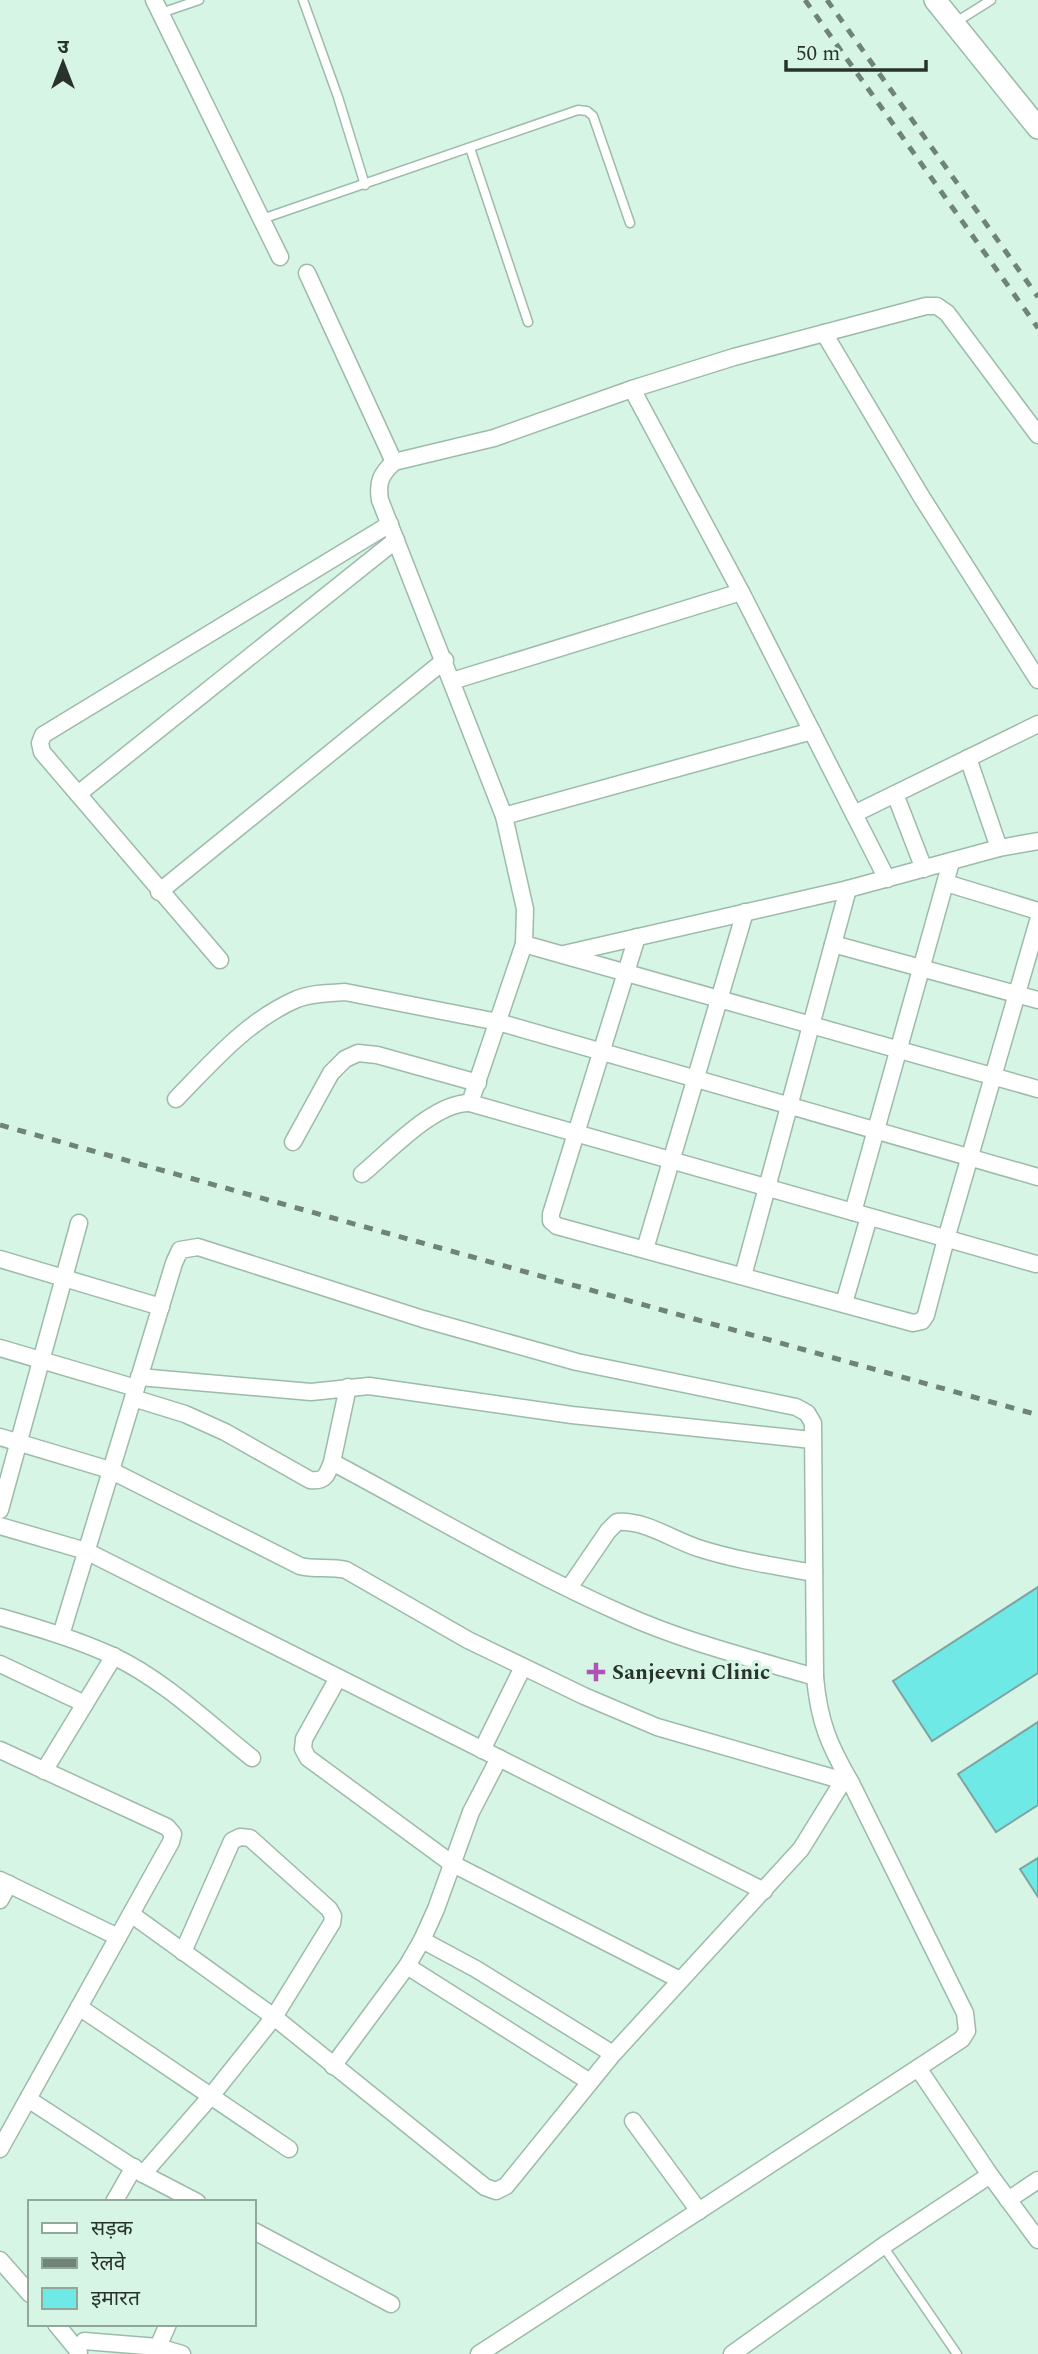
<svg xmlns="http://www.w3.org/2000/svg" width="1038" height="2354" font-family="Spectral,'Noto Sans Devanagari',serif">
<style>
.building{fill:#6ee9e6;stroke:#7fa3a2;stroke-width:2}
.lines{fill:none;stroke-linecap:round;stroke-linejoin:round}
.lane-casing{stroke:#9dbaaa;stroke-width:11}
.street-casing{stroke:#9dbaaa;stroke-width:19}
.secondary-casing{stroke:#9dbaaa;stroke-width:24}
.lane{stroke:#fff;stroke-width:8}
.street{stroke:#fff;stroke-width:16}
.secondary{stroke:#fff;stroke-width:21}
.rail{stroke:#6f8378;stroke-width:5;stroke-dasharray:9 9;stroke-linecap:butt}
.poi-dot{fill:#b251b9;stroke:#d6f5e4;stroke-width:2.5}
.labels{text-anchor:middle;stroke-width:7;stroke-linejoin:round;paint-order:stroke}
.poi-label{font-size:21px;font-weight:bold;fill:#27332c;stroke:#d6f5e4;text-anchor:start}
</style>
<rect width="100%" height="100%" fill="#d6f5e4"/>
<g class="building">
<polygon points="1038,1587 1038,1673 932,1741 893,1681"/>
<polygon points="1038,1722 1038,1805 996,1832 958,1774"/>
<polygon points="1038,1858 1038,1897 1020,1869"/>
</g>
<g class="lines">
<defs>
<g id="lane">
<polyline points="303,0 338,97 365,185"/>
<polyline points="161,13 199,0"/>
<polyline points="956,22 991,0"/>
<polyline points="470,148 528,322"/>
<polyline points="262,219 578,110 587,111 593,116 630,223"/>
<polyline points="883,2246 957,2354"/>
</g>
<g id="street">
<polyline points="154,0 280,257"/>
<polyline points="307,273 394,462"/>
<polyline points="824,333 921,496 1038,680"/>
<polyline points="632,389 741,592 887,879"/>
<polyline points="452,681 741,592"/>
<polyline points="968,758 999,848"/>
<polyline points="78,794 396,540"/>
<polyline points="895,794 924,869"/>
<polyline points="854,814 1038,724"/>
<polyline points="504,816 812,731"/>
<polyline points="946,883 1038,911"/>
<polyline points="159,892 445,660"/>
<polyline points="637,937 551,1214 551,1221 557,1226 913,1323 922,1321 926,1315 946,1239 1038,921"/>
<polyline points="524,944 1038,1089"/>
<polyline points="833,944 1038,1000"/>
<polyline points="564,954 848,889 999,848 1038,841"/>
<polyline points="220,960 42,752 40,743 43,735 390,524"/>
<path d="M176 1099C212 1062 248 1020 297 999 312 993 329 993 345 992L498 1022 1038 1177"/>
<polyline points="293,1142 331,1073 345,1059 358,1053 377,1055 478,1083"/>
<path d="M362 1174C389 1152 434 1102 470 1103"/>
<polyline points="853,1212 951,862"/>
<polyline points="645,1249 745,912"/>
<polyline points="0,1259 161,1307"/>
<path d="M1036 1264 470 1103 524 944 525 909 504 816 380 500C377 482 381 474 394 462L494 438 632 389 734 357 926 306H937L947 313 1038 435"/>
<polyline points="743,1276 848,889"/>
<polyline points="844,1303 869,1217"/>
<polyline points="0,1348 136,1388"/>
<polyline points="139,1377 311,1392 369,1386 572,1415 812,1440"/>
<path d="M133 1398 185 1414 225 1432 310 1480C325 1482 327 1475 332 1462 428 1513 523 1570 623 1614 685 1642 751 1658 815 1677"/>
<path d="M0 1437 110 1470 300 1566C315 1570 330 1566 346 1570L468 1640 584 1696 657 1727 851 1783"/>
<polyline points="332,1462 348,1387"/>
<polyline points="0,1510 79,1223"/>
<polyline points="0,1526 86,1551 764,1891"/>
<path d="M569 1588 608 1531 617 1522C645 1520 671 1539 698 1548 735 1560 775 1566 814 1573"/>
<path d="M0 1617C38 1628 76 1639 113 1656 164 1680 208 1723 252 1758"/>
<path d="M61 1635 174 1263 180 1250 198 1247 423 1319 577 1362 796 1407 807 1413 813 1423 815 1677C819 1722 829 1745 851 1783L965 2013 967 2031 962 2039 918 2068 479 2354"/>
<polyline points="0,1664 85,1704"/>
<polyline points="338,1678 304,1739 303,1749 308,1758 451,1863 680,1980"/>
<polyline points="0,1750 167,1827 173,1834 171,1842 0,2149"/>
<polyline points="482,1750 523,1667"/>
<polyline points="44,1771 114,1656"/>
<polyline points="0,1880 118,1937"/>
<polyline points="0,1900 9,1884"/>
<polyline points="131,1914 274,2017 485,2187 496,2191 506,2186 613,2054 801,1849 843,1781"/>
<polyline points="422,1940 436,1909 471,1812 499,1758"/>
<polyline points="407,1966 590,2082"/>
<polyline points="79,2007 289,2149"/>
<polyline points="333,2066 407,1966 422,1940 476,1969 613,2054"/>
<polyline points="918,2068 990,2175 1038,2240"/>
<polyline points="28,2099 143,2174 197,2202"/>
<polyline points="633,2121 699,2211"/>
<polyline points="143,2174 211,2096 274,2017 332,1923 333,1916 329,1909 250,1838 240,1837 232,1841 183,1952"/>
<polyline points="1008,2200 1038,2180"/>
<polyline points="114,2202 134,2167"/>
<polyline points="254,2231 391,2304"/>
<polyline points="0,2260 30,2294"/>
<polyline points="56,2324 79,2352"/>
<polyline points="84,2341 158,2347 182,2354"/>
<polyline points="158,2347 168,2324"/>
<polyline points="732,2354 883,2246 990,2175"/>
</g>
<polyline id="secondary" points="935,0 1038,128"/>
</defs>
<use href="#lane" class="lane-casing"/>
<use href="#street" class="street-casing"/>
<use href="#secondary" class="secondary-casing"/>
<use href="#lane" class="lane"/>
<use href="#street" class="street"/>
<use href="#secondary" class="secondary"/>
<g class="rail">
<polyline points="805,0 1038,328"/>
<polyline points="827,0 1038,297"/>
<polyline points="0,1125 1038,1415"/>
</g>
</g>
<path class="poi-dot" d="M592.5 1661.5h7v7h7v7h-7v7h-7v-7h-7v-7h7z"/>
<g class="labels">
<g class="poi-label">
<text x="612" y="1679">Sanjeevni Clinic</text>
</g>
</g>
<rect x="28" y="2200" width="228" height="126" fill="#d6f5e4" stroke="#90a79a" stroke-width="2"/>
<rect x="42" y="2223" width="35" height="10" fill="#ffffff" stroke="#90a79a" stroke-width="2"/>
<text x="91" y="2235" font-size="21" fill="#27332c">सड़क</text>
<rect x="42" y="2258" width="35" height="10" fill="#6f8378" stroke="#90a79a" stroke-width="2"/>
<text x="91" y="2270" font-size="21" fill="#27332c">रेलवे</text>
<rect x="42" y="2288" width="35" height="21" fill="#6ee9e6" stroke="#90a79a" stroke-width="2"/>
<text x="91" y="2305" font-size="21" fill="#27332c">इमारत</text>
<g transform="translate(63 63)" stroke="#d6f5e4" stroke-width="5" paint-order="stroke">
<path d="M0-5L12 26L0 18L-12 26Z" fill="#27332c"/>
<text y="-10" font-size="19" font-weight="bold" text-anchor="middle" fill="#27332c">उ</text>
</g>
<path d="M786 60v10h140v-10" fill="none" stroke="#27332c" stroke-width="3.5"/>
<text x="796" y="60" font-size="21" fill="#27332c" stroke="#d6f5e4" stroke-width="5" paint-order="stroke">50 m</text>
</svg>
